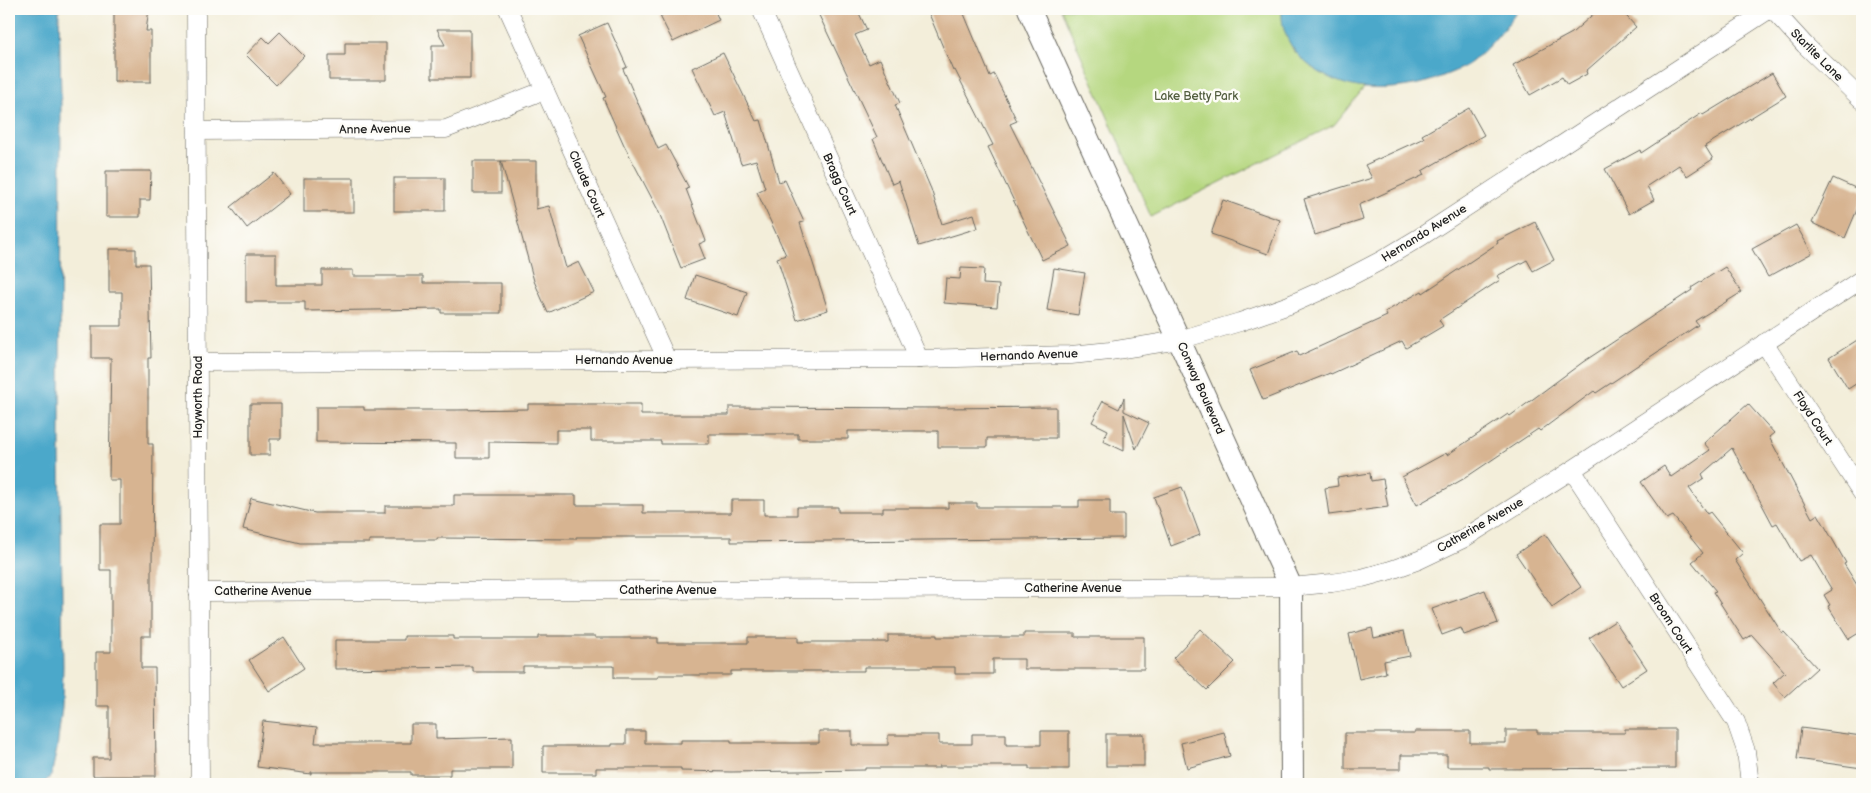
<svg xmlns="http://www.w3.org/2000/svg" width="1871" height="793" font-family="'Balsamiq Sans',sans-serif">
<style>
.green{fill:#b5d77f;stroke:#687a4e}
.water{fill:#4ca8ca;stroke:#346273}
.building{fill:#d7b491}
.lines{fill:none;stroke-linecap:round;stroke-linejoin:round}
.minor-casing{stroke:#67665e;stroke-width:19}
.tertiary-casing{stroke:#67665e;stroke-width:24}
.minor{stroke:#fff;stroke-width:18}
.tertiary{stroke:#fff;stroke-width:22}
.labels{text-anchor:middle;stroke-width:5;stroke-linejoin:round;paint-order:stroke}
.street-label{font-size:12px;fill:#1c1c1c;stroke:#fdfcf7}
.park-label{font-size:12px;fill:#525d3f;stroke:#fdfcf7}
</style>
<rect width="100%" height="100%" fill="#fdfcf7"/>
<filter id="ink" filterUnits="userSpaceOnUse"><feTurbulence type="fractalNoise" baseFrequency=".02" numOctaves="2"/><feDisplacementMap in="SourceGraphic" scale="10" xChannelSelector="R" yChannelSelector="G"/><feConvolveMatrix kernelMatrix="1 2 1 2 8 2 1 2 1" color-interpolation-filters="sRGB"/></filter>
<filter id="wash" filterUnits="userSpaceOnUse"><feTurbulence type="fractalNoise" baseFrequency=".0096" numOctaves="4" result="noise"/><feDisplacementMap in="SourceGraphic" scale="20" xChannelSelector="R" yChannelSelector="G"/><feGaussianBlur stdDeviation="1.12" result="paint"/><feColorMatrix in="noise" values="0 0 0 0 0 0 0 0 0 0 0 0 0 0 0 0 0 1.4 0 .05"/><feComposite in="paint" operator="in"/></filter>
<g filter="url(#wash)">
<rect width="100%" height="100%" fill="#f3eeda"/>
<polygon class="green" points="1061,9 1282,9 1282,15 1293,50 1312,68 1335,80 1364,88 1334,125 1151,217"/>
<g class="water">
<polygon points="9,9 59,9 61,97 60,452 63,666 62,707 57,749 51,776 43,784 9,784"/>
<path d="M1282 9H1519C1506 27 1491 45 1474 60 1466 67 1453 72 1443 76 1422 86 1388 90 1365 88 1325 84 1278 53 1282 9Z"/>
</g>
<g id="blocks">
<g class="building">
<polygon points="114,9 149,9 146,31 151,31 151,82 114,82"/>
<polygon points="677,9 714,9 719,20 673,42 660,16"/>
<polygon points="816,9 857,9 867,30 855,35 869,64 880,59 900,103 895,105 931,189 942,224 974,214 978,228 919,246 899,181 892,184 873,139 877,137"/>
<polygon points="927,9 962,9 990,76 994,74 1017,121 1010,124 1071,246 1042,260 988,147 993,145 955,70 953,71"/>
<polygon points="1599,9 1620,9 1636,27 1586,71 1587,74 1567,85 1562,77 1530,95 1513,65 1572,33"/>
<polygon points="607,23 627,67 623,69 658,149 666,145 689,188 686,189 706,241 699,244 705,259 681,268 658,210 624,145 603,98 606,97 578,36"/>
<polygon points="437,29 470,29 470,78 432,78 432,45 445,45"/>
<polygon points="280,32 304,56 276,85 246,55 263,37 269,43"/>
<polygon points="345,43 386,43 386,80 329,80 329,55 345,55"/>
<polygon points="723,53 756,121 761,120 779,182 785,180 804,222 800,223 828,310 797,320 777,258 786,255 757,192 765,188 756,160 741,164 725,112 715,116 692,68"/>
<polygon points="1772,73 1786,96 1705,146 1713,159 1687,176 1679,165 1647,186 1654,200 1629,214 1605,169 1640,150 1641,153 1702,113 1703,115"/>
<polygon points="1469,108 1484,135 1422,171 1424,175 1359,205 1363,220 1315,235 1304,199 1372,178 1365,165 1424,138 1422,135"/>
<rect x="473" y="161" width="28" height="32"/>
<polygon points="501,161 536,161 536,209 549,206 566,268 579,262 594,292 548,313 534,281"/>
<polygon points="106,171 151,171 150,200 140,200 140,217 106,217"/>
<polygon points="274,173 290,194 247,228 231,207"/>
<rect x="304" y="178" width="50" height="34"/>
<rect x="394" y="178" width="51" height="33"/>
<polygon points="1833,178 1862,191 1862,198 1845,238 1812,223"/>
<polygon points="1223,200 1280,220 1268,254 1211,234"/>
<polygon points="1535,222 1554,260 1533,271 1527,260 1497,276 1500,280 1439,320 1443,326 1406,348 1402,341 1331,374 1330,373 1263,400 1250,370 1297,351 1299,356 1387,316 1385,312 1422,291 1423,293 1498,243 1497,241"/>
<polygon points="1796,225 1812,253 1768,277 1752,249"/>
<polygon points="109,249 136,249 136,264 149,264 151,358 148,358 148,444 153,444 152,570 151,570 151,636 141,636 141,668 155,668 156,776 93,776 93,758 109,758 109,706 96,706 96,652 111,652 111,570 100,570 100,524 120,524 120,480 109,480 111,358 92,358 92,326 122,326 122,292 109,292"/>
<polygon points="246,254 276,254 276,285 322,285 322,270 353,270 353,276 423,276 423,283 501,283 501,313 441,313 441,309 305,311 305,302 246,302"/>
<polygon points="1725,267 1742,292 1695,321 1698,325 1596,393 1594,391 1540,431 1538,429 1465,478 1417,505 1402,477 1446,453 1447,455 1508,414 1510,416 1583,362 1692,290 1691,288"/>
<polygon points="961,268 984,269 983,284 999,285 997,307 944,303 946,278 960,279"/>
<polygon points="1054,268 1085,273 1078,315 1047,310"/>
<polygon points="695,275 747,292 738,317 687,300"/>
<polygon points="1862,337 1862,380 1848,389 1829,358"/>
<polygon points="1124,398 1124,411 1149,423 1136,449 1124,414 1124,451 1103,441 1108,430 1092,422 1103,401 1119,409"/>
<polygon points="250,404 281,404 281,439 270,439 270,455 250,455"/>
<polygon points="528,404 641,404 641,415 729,415 729,407 938,408 1056,407 1056,438 987,438 987,447 938,447 938,431 848,431 848,439 798,439 798,434 709,434 709,444 661,444 661,441 591,441 591,430 556,430 556,443 489,442 489,458 456,458 456,443 316,442 316,407 364,407 364,410 456,410 528,409"/>
<polygon points="1748,404 1774,433 1769,437 1812,518 1818,514 1846,563 1844,564 1862,593 1862,631 1849,639 1828,606 1830,605 1824,595 1832,590 1811,555 1799,561 1777,523 1773,525 1732,448 1702,474 1704,478 1689,488 1707,514 1710,512 1743,553 1735,560 1782,633 1784,632 1817,668 1785,697 1773,683 1785,672 1752,635 1744,640 1713,592 1716,591 1692,562 1703,553 1673,516 1667,519 1641,482 1664,466 1671,477 1710,450 1704,443"/>
<polygon points="1370,473 1371,481 1383,479 1388,507 1329,515 1325,488 1338,486 1337,478"/>
<polygon points="1182,487 1200,535 1171,546 1154,497"/>
<polygon points="454,495 576,495 576,505 643,505 643,513 731,513 731,500 764,500 764,515 797,515 797,507 838,507 838,512 883,512 883,508 948,508 948,503 977,503 977,507 1079,507 1079,500 1110,500 1110,515 1124,515 1124,538 731,542 731,537 576,537 576,539 437,538 437,540 369,540 369,543 300,543 243,529 251,498 315,513 385,513 385,506 454,506"/>
<polygon points="1545,534 1581,587 1552,607 1516,554"/>
<polygon points="1485,590 1498,623 1464,635 1461,628 1442,635 1432,609"/>
<polygon points="1615,621 1647,669 1621,686 1589,638"/>
<polygon points="1372,628 1374,638 1404,631 1410,656 1384,661 1386,673 1359,679 1349,634"/>
<polygon points="1200,629 1235,662 1207,690 1173,658"/>
<polygon points="1024,633 1075,633 1075,637 1144,637 1144,669 1024,669 1024,659 993,659 993,674 955,674 955,667 864,667 864,671 731,671 731,675 658,675 658,678 614,678 614,666 523,666 523,672 473,672 473,667 335,669 335,640 404,640 404,636 453,636 453,639 538,639 538,636 595,636 595,638 658,638 658,643 748,643 748,637 798,637 798,642 888,642 888,635 937,635 937,637 1024,637"/>
<polygon points="284,637 304,668 269,691 249,660"/>
<polygon points="263,721 317,727 315,743 411,743 411,724 436,724 436,739 512,737 512,769 450,769 450,775 411,775 411,772 311,772 311,774 257,767"/>
<polygon points="1801,728 1862,736 1862,768 1797,759"/>
<polygon points="1625,729 1675,729 1675,768 1489,769 1489,767 1447,767 1447,755 1401,755 1401,769 1345,769 1345,733 1415,733 1415,731 1470,731 1470,743 1506,743 1506,730 1537,730 1537,733 1625,733"/>
<polygon points="626,731 645,731 645,743 681,743 681,740 731,740 731,743 819,743 819,731 852,731 852,745 888,745 888,735 939,735 939,744 972,744 972,734 1006,734 1006,745 1041,745 1041,731 1069,731 1069,769 1029,769 1029,766 939,766 939,768 865,768 865,770 731,772 681,771 681,768 596,768 596,773 543,773 543,746 612,746 612,744 626,744"/>
<polygon points="1224,732 1230,756 1187,768 1181,743"/>
<rect x="1106" y="734" width="38" height="32"/>
</g>
</g>
</g>
<g filter="url(#ink)">
<use href="#blocks" fill-opacity="0" stroke="#67665e" stroke-width="1"/>
<g class="lines">
<defs>
<g id="minor">
<polyline points="196,9 200,784"/>
<polyline points="508,9 667,360"/>
<polyline points="761,9 919,359"/>
<polyline points="1772,9 1805,45 1862,100"/>
<polyline points="197,131 446,129 545,90"/>
<polyline points="1764,343 1862,493"/>
<polyline points="198,362 919,359 1071,355 1110,351 1179,340 1240,322 1289,305 1336,284 1382,260 1422,236 1770,9"/>
<polyline points="1572,470 1736,722 1746,751 1750,784"/>
<polyline points="198,592 1291,587 1332,583 1362,578 1391,570 1419,560 1463,539 1572,470 1862,279"/>
</g>
<polyline id="tertiary" points="1029,9 1291,587 1292,784"/>
</defs>
<use href="#minor" class="minor-casing"/>
<use href="#tertiary" class="tertiary-casing"/>
<use href="#minor" class="minor"/>
<use href="#tertiary" class="tertiary"/>
</g>
</g>
<g class="labels">
<g class="street-label">
<text transform="translate(1817 55) rotate(45)" y="4">Starlite Lane</text>
<text transform="translate(375 129) rotate(-1)" y="4">Anne Avenue</text>
<text transform="translate(587 184) rotate(66)" y="4">Claude Court</text>
<text transform="translate(840 184) rotate(66)" y="4">Bragg Court</text>
<text transform="translate(1424 233) rotate(-32)" y="4">Hernando Avenue</text>
<text transform="translate(1029 355) rotate(-2)" y="4">Hernando Avenue</text>
<text x="624" y="364">Hernando Avenue</text>
<text transform="translate(1201 388) rotate(66)" y="4">Conway Boulevard</text>
<text transform="translate(198 397) rotate(-90)" y="4">Hayworth Road</text>
<text transform="translate(1813 418) rotate(57)" y="4">Floyd Court</text>
<text transform="translate(1480 525) rotate(-30)" y="4">Catherine Avenue</text>
<text x="1073" y="592">Catherine Avenue</text>
<text x="668" y="594">Catherine Avenue</text>
<text x="263" y="595">Catherine Avenue</text>
<text transform="translate(1671 623) rotate(57)" y="4">Broom Court</text>
</g>
<g class="park-label">
<text x="1196" y="100">Lake Betty Park</text>
</g>
</g>
<rect width="1871" height="793" fill="none" stroke="#fdfcf7" stroke-width="30"/>
</svg>
